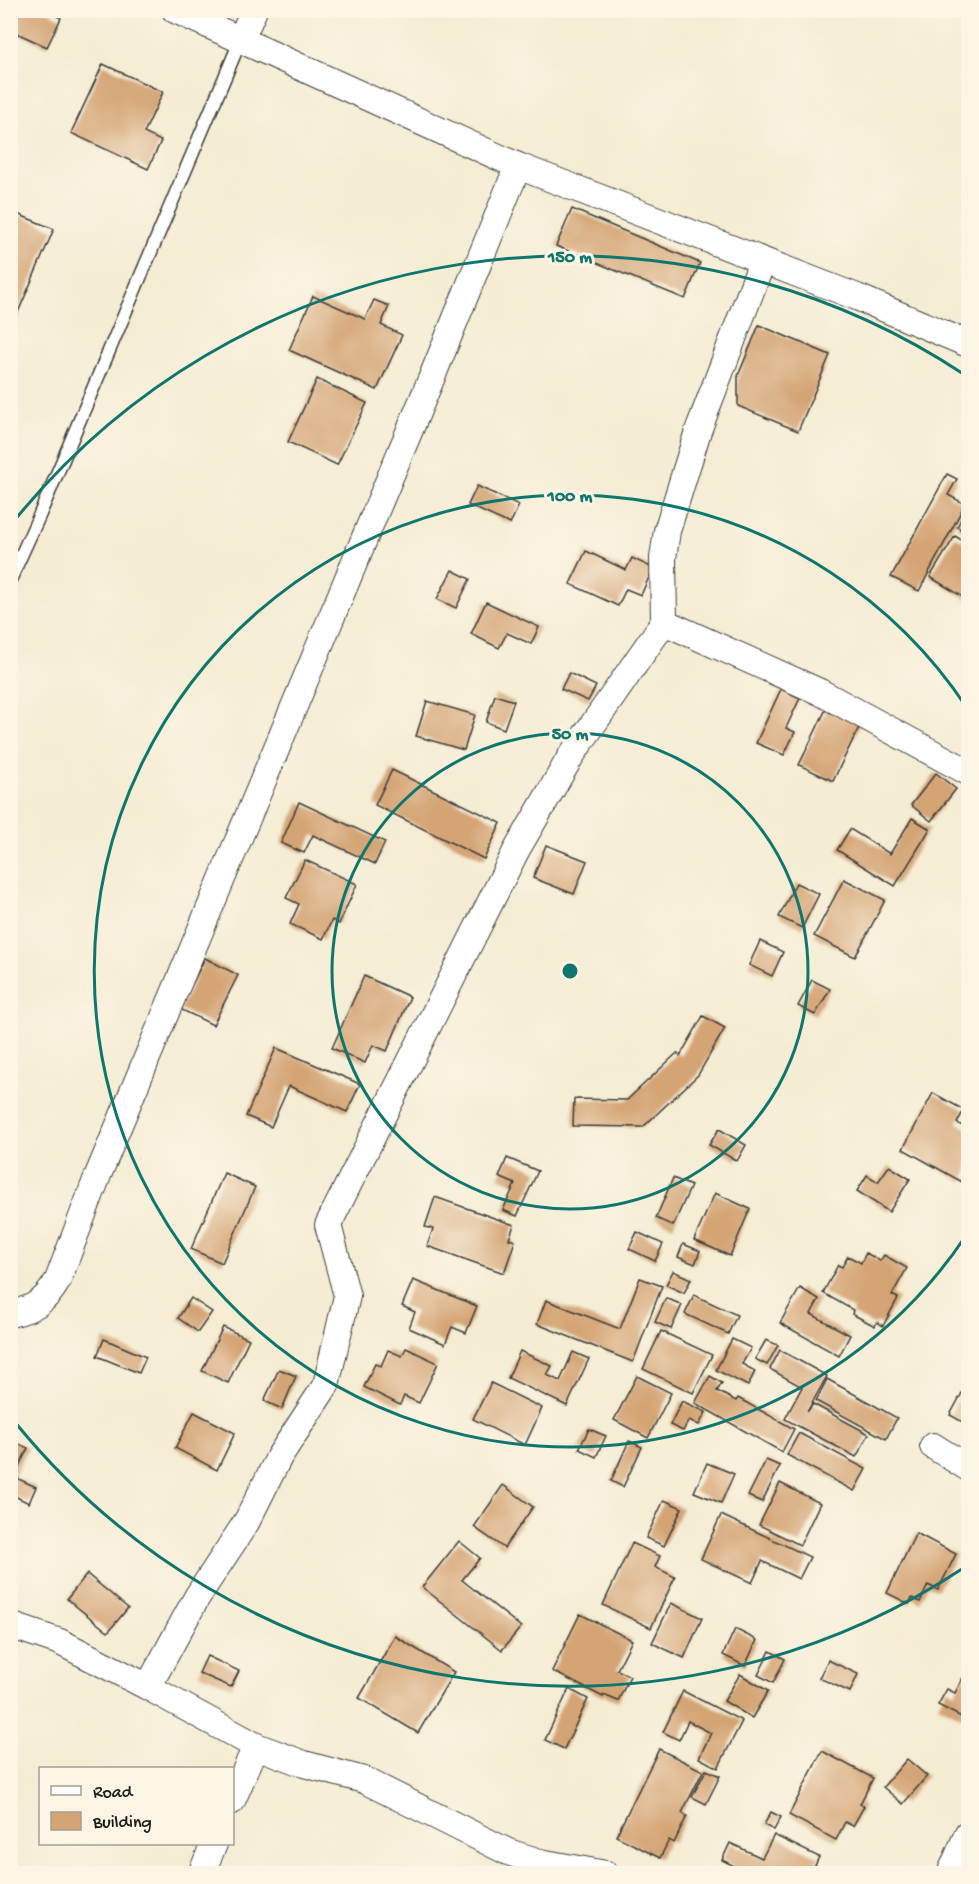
<svg xmlns="http://www.w3.org/2000/svg" width="979" height="1884" font-family="'Gochi Hand',sans-serif">
<style>
.building{fill:#d4a474}
.lines{fill:none;stroke-linecap:round;stroke-linejoin:round}
.lane-casing{stroke:#3c3b37;stroke-width:15}
.street-casing{stroke:#3c3b37;stroke-width:28}
.lane{stroke:#fff;stroke-width:12}
.street{stroke:#fff;stroke-width:26}
.ring{fill:none;stroke:#0f766e;stroke-width:3}
.centre{fill:#0f766e;stroke:#fcf5e5;stroke-width:3}
.ring-label{font-size:18px;text-anchor:middle;font-weight:bold;fill:#0f766e;stroke:#fcf5e5;stroke-width:6;stroke-linejoin:round;paint-order:stroke}
</style>
<rect width="100%" height="100%" fill="#fcf5e5"/>
<filter id="ink" filterUnits="userSpaceOnUse"><feTurbulence type="fractalNoise" baseFrequency=".0167" numOctaves="2"/><feDisplacementMap in="SourceGraphic" scale="12" xChannelSelector="R" yChannelSelector="G"/><feConvolveMatrix kernelMatrix="1 2 1 2 8 2 1 2 1" color-interpolation-filters="sRGB"/></filter>
<filter id="wash" filterUnits="userSpaceOnUse"><feTurbulence type="fractalNoise" baseFrequency=".008" numOctaves="4" result="noise"/><feDisplacementMap in="SourceGraphic" scale="24" xChannelSelector="R" yChannelSelector="G"/><feGaussianBlur stdDeviation="1.35" result="paint"/><feColorMatrix in="noise" values="0 0 0 0 0 0 0 0 0 0 0 0 0 0 0 0 0 1.4 0 .05"/><feComposite in="paint" operator="in"/></filter>
<g filter="url(#wash)">
<rect width="100%" height="100%" fill="#f4ecd3"/>
<g id="blocks">
<g class="building">
<polygon points="10,10 45,10 61,18 47,47 10,30"/>
<polygon points="103,64 163,92 144,133 161,141 148,169 71,133"/>
<polygon points="572,209 700,263 685,299 556,246"/>
<polygon points="10,211 54,229 10,331"/>
<polygon points="313,296 365,319 374,300 389,306 381,325 402,335 377,390 289,350"/>
<polygon points="759,325 830,355 798,431 738,406 738,376"/>
<polygon points="317,379 367,403 337,465 288,442"/>
<polygon points="947,474 957,479 948,495 965,504 919,591 891,577"/>
<polygon points="477,486 519,505 510,524 468,505"/>
<polygon points="968,506 968,534 957,527"/>
<polygon points="955,536 968,544 968,600 930,577"/>
<polygon points="586,551 626,570 632,558 653,568 641,595 626,589 618,606 570,584"/>
<polygon points="452,570 470,579 456,608 437,599"/>
<polygon points="486,602 539,627 531,644 507,633 499,648 471,634"/>
<polygon points="569,673 596,686 588,701 561,689"/>
<polygon points="781,689 800,698 786,728 795,732 784,755 756,743"/>
<polygon points="495,695 514,701 504,729 486,722"/>
<polygon points="427,701 475,715 464,750 416,736"/>
<polygon points="828,705 862,721 833,781 799,765"/>
<polygon points="392,770 501,823 484,859 375,805"/>
<polygon points="936,773 956,789 931,821 911,805"/>
<polygon points="299,802 385,842 375,864 313,835 304,853 281,843"/>
<polygon points="912,818 930,829 895,886 837,850 850,829 890,854"/>
<polygon points="546,845 587,861 574,894 533,878"/>
<polygon points="305,860 357,884 339,924 332,920 323,939 290,924 299,904 286,898"/>
<polygon points="844,879 885,900 855,957 814,936"/>
<polygon points="796,883 819,894 802,928 779,917"/>
<polygon points="760,941 783,952 772,976 749,965"/>
<polygon points="205,958 238,975 213,1025 180,1009"/>
<polygon points="364,976 410,997 387,1051 373,1045 365,1063 332,1048"/>
<polygon points="812,980 830,989 815,1015 798,1006"/>
<polygon points="703,1016 725,1028 698,1075 643,1127 573,1126 574,1099 627,1100 677,1053 680,1056"/>
<polygon points="276,1048 360,1084 347,1112 289,1086 271,1127 246,1116"/>
<polygon points="933,1093 964,1110 957,1123 968,1129 968,1170 962,1182 903,1149"/>
<polygon points="719,1129 746,1145 737,1161 709,1145"/>
<polygon points="507,1158 538,1171 517,1216 503,1210 515,1184 499,1177"/>
<polygon points="889,1166 910,1179 889,1212 857,1191 867,1175 878,1182"/>
<polygon points="224,1173 255,1187 222,1263 191,1249"/>
<polygon points="673,1178 691,1186 673,1226 656,1218"/>
<polygon points="715,1193 750,1209 730,1256 694,1240"/>
<polygon points="435,1197 514,1225 509,1239 515,1241 504,1273 427,1246 433,1229 425,1227"/>
<polygon points="637,1232 663,1244 655,1261 629,1249"/>
<polygon points="683,1244 700,1251 695,1264 678,1257"/>
<polygon points="866,1253 880,1261 884,1255 907,1268 892,1295 898,1298 883,1326 877,1322 875,1326 852,1314 853,1310 823,1293 838,1265 842,1267 848,1256 861,1263"/>
<polygon points="673,1271 691,1279 684,1293 666,1285"/>
<polygon points="640,1278 662,1286 633,1362 537,1324 546,1300 620,1329"/>
<polygon points="413,1280 477,1306 466,1333 452,1327 445,1344 409,1328 415,1312 402,1306"/>
<polygon points="800,1288 819,1299 811,1314 850,1335 839,1356 780,1323"/>
<polygon points="694,1295 737,1315 728,1334 685,1314"/>
<polygon points="191,1298 212,1312 198,1332 178,1318"/>
<polygon points="666,1298 682,1305 671,1329 655,1322"/>
<polygon points="223,1327 249,1339 228,1383 202,1371"/>
<polygon points="661,1331 712,1355 693,1393 643,1369"/>
<polygon points="104,1339 146,1357 139,1373 97,1356"/>
<polygon points="732,1339 751,1348 742,1364 755,1371 748,1386 716,1370"/>
<polygon points="766,1340 778,1345 767,1365 755,1359"/>
<polygon points="406,1348 438,1363 419,1403 404,1396 400,1405 364,1387 375,1364 381,1366 388,1350 402,1356"/>
<polygon points="780,1350 827,1376 807,1412 813,1404 869,1434 856,1457 785,1419 802,1387 770,1369"/>
<polygon points="520,1351 552,1366 547,1375 560,1381 573,1352 589,1359 567,1406 508,1378"/>
<polygon points="279,1369 296,1376 282,1409 264,1401"/>
<polygon points="637,1376 671,1393 648,1438 614,1420"/>
<polygon points="710,1376 722,1383 717,1391 736,1401 738,1398 794,1429 782,1452 695,1403"/>
<polygon points="827,1379 897,1418 886,1439 816,1401"/>
<polygon points="968,1382 968,1425 950,1415"/>
<polygon points="491,1383 542,1408 525,1445 473,1419"/>
<polygon points="682,1401 706,1412 699,1425 689,1420 683,1431 670,1425"/>
<polygon points="194,1412 235,1433 217,1470 175,1448"/>
<polygon points="589,1429 606,1436 596,1457 579,1449"/>
<polygon points="799,1433 866,1469 854,1491 787,1455"/>
<polygon points="10,1440 28,1448 14,1477 36,1487 29,1503 10,1494"/>
<polygon points="629,1441 642,1447 623,1487 611,1481"/>
<polygon points="766,1460 780,1466 762,1502 748,1496"/>
<polygon points="707,1463 734,1474 721,1503 694,1492"/>
<polygon points="780,1483 820,1503 800,1545 759,1525"/>
<polygon points="503,1485 533,1507 504,1548 474,1527"/>
<polygon points="664,1500 682,1508 664,1546 646,1538"/>
<polygon points="721,1515 810,1557 799,1579 762,1561 752,1583 701,1559"/>
<polygon points="916,1533 956,1554 938,1590 928,1585 920,1602 912,1598 909,1604 887,1593"/>
<polygon points="459,1541 480,1558 462,1580 521,1627 502,1650 422,1587"/>
<polygon points="632,1543 660,1556 655,1567 675,1577 651,1628 603,1605"/>
<polygon points="87,1574 128,1608 108,1632 67,1599"/>
<polygon points="671,1603 702,1618 684,1658 652,1643"/>
<polygon points="580,1614 632,1640 617,1670 630,1676 618,1701 604,1695 603,1697 552,1671"/>
<polygon points="735,1629 757,1640 745,1666 723,1655"/>
<polygon points="395,1636 454,1672 418,1733 359,1698"/>
<polygon points="770,1651 785,1659 773,1683 758,1675"/>
<polygon points="207,1656 239,1671 231,1687 199,1673"/>
<polygon points="828,1660 858,1674 850,1692 819,1678"/>
<polygon points="968,1668 968,1718 967,1720 938,1705 947,1689 955,1693"/>
<polygon points="740,1674 768,1691 752,1718 724,1701"/>
<polygon points="569,1689 588,1699 564,1749 545,1740"/>
<polygon points="683,1691 742,1721 718,1768 699,1758 711,1733 688,1721 679,1740 663,1732"/>
<polygon points="659,1749 703,1771 682,1813 687,1816 674,1843 669,1840 660,1858 616,1836"/>
<polygon points="822,1751 873,1778 860,1804 864,1806 853,1826 845,1822 836,1840 789,1815"/>
<polygon points="907,1759 927,1776 903,1804 883,1787"/>
<polygon points="706,1770 720,1776 706,1804 692,1797"/>
<polygon points="771,1812 781,1817 774,1830 764,1825"/>
<polygon points="774,1835 819,1857 811,1874 750,1874 722,1860 730,1843 762,1858"/>
</g>
</g>
</g>
<g filter="url(#ink)">
<use href="#blocks" fill-opacity="0" stroke="#3c3b37" stroke-width="1.5"/>
<g class="lines">
<defs>
<polyline id="lane" points="10,580 40,514 241,39"/>
<g id="street">
<polyline points="175,10 518,166 857,297 968,344"/>
<polyline points="241,39 254,10"/>
<polyline points="762,262 698,431 667,531 663,558 664,622 820,692 968,772"/>
<path d="M10 1314C34 1309 46 1301 58 1280L98 1175 432 377 518 166"/>
<polyline points="933,1446 968,1468"/>
<polyline points="10,1625 60,1642 148,1687 256,1746 304,1764 364,1780 508,1852 540,1862 606,1874"/>
<polyline points="148,1687 197,1597 247,1521 279,1457 326,1385 347,1296 328,1225 516,851 571,756 664,622"/>
<polyline points="232,1801 256,1746"/>
<polyline points="201,1874 214,1844"/>
<polyline points="950,1874 968,1833"/>
</g>
</defs>
<use href="#lane" class="lane-casing"/>
<use href="#street" class="street-casing"/>
<use href="#lane" class="lane"/>
<use href="#street" class="street"/>
</g>
</g>
<g class="ring">
<circle cx="570" cy="971" r="238"/>
<path d="M967 1234A476 476 0 1 1 967 708"/>
<path d="M965 1567A715 715 0 0 1 14 1421M14 521A715 715 0 0 1 965 375"/>
</g>
<circle cx="570" cy="971" r="9" class="centre"/>
<g class="ring-label">
<text x="570" y="262">150 m</text>
<text x="570" y="501">100 m</text>
<text x="570" y="739">50 m</text>
</g>
<rect width="979" height="1884" fill="none" stroke="#fcf5e5" stroke-width="36"/>
<rect x="39" y="1767" width="195" height="78" fill="#fcf5e5" stroke="#a29e95" stroke-width="1.5"/>
<rect x="51" y="1786" width="30" height="9" fill="#ffffff" stroke="#a29e95" stroke-width="1.5"/>
<text x="93" y="1797" font-size="18" fill="#1c1c1c">Road</text>
<rect x="51" y="1812" width="30" height="18" fill="#d4a474" stroke="#a29e95" stroke-width="1.5"/>
<text x="93" y="1827" font-size="18" fill="#1c1c1c">Building</text>
</svg>
